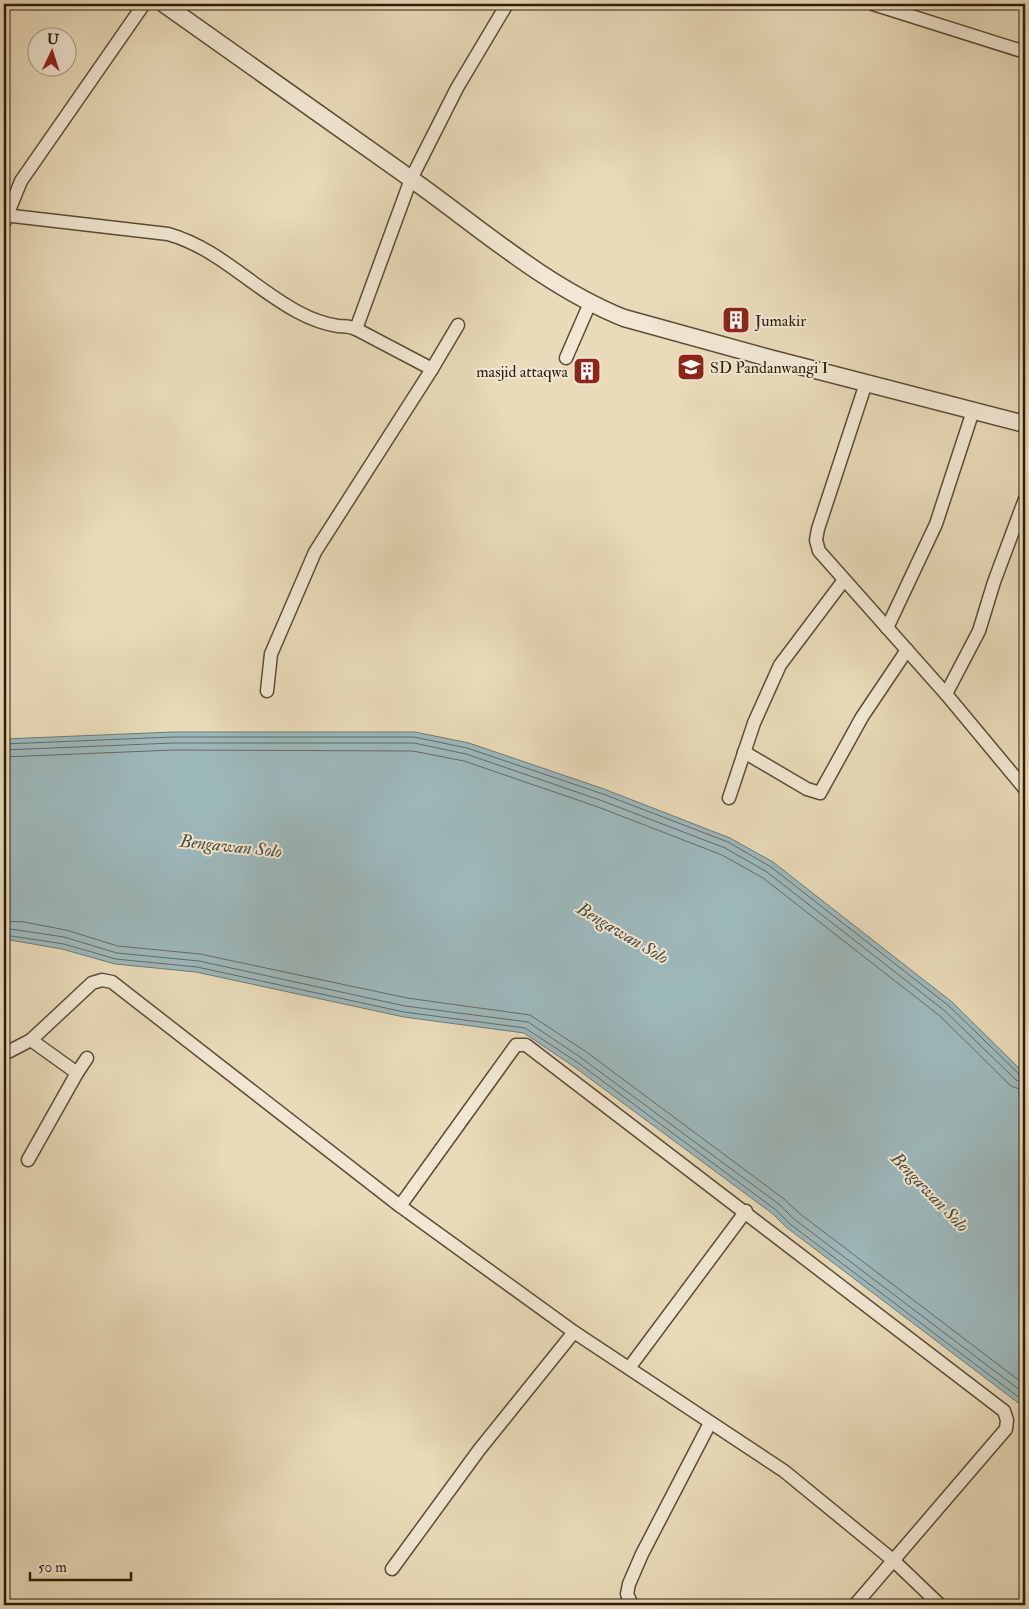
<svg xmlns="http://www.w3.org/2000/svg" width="1029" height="1609" font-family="'IM FELL Double Pica',serif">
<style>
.water{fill:#9db8bb;stroke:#707a74}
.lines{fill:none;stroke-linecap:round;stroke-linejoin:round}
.shore{stroke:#656a62;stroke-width:1}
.minor-casing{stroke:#5c4c36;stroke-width:15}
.tertiary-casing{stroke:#5c4c36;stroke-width:19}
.minor{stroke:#f1e7d2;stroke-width:12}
.tertiary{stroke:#f1e7d2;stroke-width:16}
.labels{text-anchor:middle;stroke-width:4;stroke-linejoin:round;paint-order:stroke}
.poi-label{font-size:16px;fill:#2d1d0a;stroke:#f1e7d2;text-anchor:start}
.water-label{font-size:18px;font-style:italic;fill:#4f4c3f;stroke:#f1e7d2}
</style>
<rect width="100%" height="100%" fill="#e9dab9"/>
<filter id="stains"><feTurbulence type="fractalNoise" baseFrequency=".004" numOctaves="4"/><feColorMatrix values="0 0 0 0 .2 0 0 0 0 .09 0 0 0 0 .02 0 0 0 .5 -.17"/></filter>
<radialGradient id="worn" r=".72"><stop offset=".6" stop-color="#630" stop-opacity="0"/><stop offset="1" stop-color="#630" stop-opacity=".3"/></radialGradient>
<polygon class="water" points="173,732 415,732 469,743 604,789 730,838 773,862 952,1002 1025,1074 1025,1408 786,1227 773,1214 573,1066 524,1033 404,1017 196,972 115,964 62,949 4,939 4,739"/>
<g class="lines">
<g class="shore">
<polyline points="4,744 173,737 414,737 467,748 603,794 728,842 771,867 949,1006 1020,1075 1025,1077"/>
<polyline points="4,750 173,743 414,743 466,754 600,800 725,848 767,872 945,1011 1016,1080 1025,1083"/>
<polyline points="4,757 174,750 413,751 464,761 598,807 722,855 763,878 940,1016 1011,1086 1025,1091"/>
<polyline points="4,921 24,922 66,930 118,946 200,954 407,998 530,1015 585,1051 784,1199 799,1213 1025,1385"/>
<polyline points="4,928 64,937 117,953 199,961 405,1006 528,1022 580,1057 780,1205 794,1219 1025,1394"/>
<polyline points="4,935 64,944 116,959 197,967 404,1012 525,1028 577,1062 776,1210 790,1224 1025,1402"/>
</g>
<defs>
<g id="minor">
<polyline points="873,4 1025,52"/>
<path d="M4 215 168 234C218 248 253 288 298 312 309 318 325 324 338 326 345 326 349 326 356 329L411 179 457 88 507 4"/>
<polyline points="4,223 21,181 144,4"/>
<polyline points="566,358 590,303"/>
<polyline points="432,369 458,325"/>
<polyline points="866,383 818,529 816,540 819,551 946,694 1025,789"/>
<polyline points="887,628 936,524 973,411"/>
<polyline points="267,691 271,654 315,552 432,369 356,329"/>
<polyline points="946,694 979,631 994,582 1025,499"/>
<polyline points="744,752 807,789 820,793 862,717 907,650"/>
<polyline points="729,798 754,723 780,665 844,580"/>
<polyline points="31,1040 77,1073 87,1058"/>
<polyline points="4,1054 31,1040 92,983 102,980 112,982 400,1206 574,1332 784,1471 894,1561 940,1605"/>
<polyline points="28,1160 77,1073"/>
<polyline points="400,1206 516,1045 526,1045 1004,1411 1007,1420 1006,1429 855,1605"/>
<polyline points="629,1368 746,1211"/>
<polyline points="392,1569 479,1450 574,1332"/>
<polyline points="632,1605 627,1594 629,1584 642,1554 710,1423"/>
</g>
<path id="tertiary" d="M164 4C250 65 336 125 421 186 486 233 549 288 624 318L769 358 1025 424"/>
</defs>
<use href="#minor" class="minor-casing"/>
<use href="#tertiary" class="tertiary-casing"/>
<use href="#minor" class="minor"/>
<use href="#tertiary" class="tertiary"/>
</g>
<defs>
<symbol id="building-square" viewBox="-11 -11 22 22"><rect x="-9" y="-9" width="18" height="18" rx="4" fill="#8f2418" stroke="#f1e7d2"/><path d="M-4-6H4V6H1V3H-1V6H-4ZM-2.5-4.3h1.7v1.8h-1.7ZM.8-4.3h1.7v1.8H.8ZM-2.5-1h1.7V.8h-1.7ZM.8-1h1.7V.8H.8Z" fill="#fff"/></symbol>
<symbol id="school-square" viewBox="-11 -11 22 22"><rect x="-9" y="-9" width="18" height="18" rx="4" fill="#8f2418" stroke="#f1e7d2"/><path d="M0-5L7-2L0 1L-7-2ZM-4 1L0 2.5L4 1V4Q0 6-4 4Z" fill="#fff"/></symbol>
</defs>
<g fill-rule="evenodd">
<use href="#building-square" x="720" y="304" width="32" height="32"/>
<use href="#school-square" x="675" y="351" width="32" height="32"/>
<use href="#building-square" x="571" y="355" width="32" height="32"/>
</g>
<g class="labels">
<g class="poi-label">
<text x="755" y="326">Jumakir</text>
<text x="710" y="373">SD Pandanwangi I</text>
<text x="568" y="377" text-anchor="end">masjid attaqwa</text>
</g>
<g class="water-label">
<text transform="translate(231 846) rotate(6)" y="6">Bengawan Solo</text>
<text transform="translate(623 933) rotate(31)" y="6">Bengawan Solo</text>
<text transform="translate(930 1192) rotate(46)" y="6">Bengawan Solo</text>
</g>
</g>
<rect width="1029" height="1609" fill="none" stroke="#e9dab9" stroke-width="20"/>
<rect x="5" y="5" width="1019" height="1599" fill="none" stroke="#2d1d0a" stroke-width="2.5"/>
<rect x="10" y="10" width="1009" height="1589" fill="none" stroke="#2d1d0a"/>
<g transform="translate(52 52) rotate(4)"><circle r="24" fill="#f1e7d2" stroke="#a39682"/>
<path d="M0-4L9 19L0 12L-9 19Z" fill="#8f2418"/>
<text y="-8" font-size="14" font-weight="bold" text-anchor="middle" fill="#2d1d0a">U</text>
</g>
<path d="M30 1572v8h101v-8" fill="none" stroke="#2d1d0a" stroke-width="2.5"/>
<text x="38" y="1572" font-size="15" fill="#2d1d0a" stroke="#f1e7d2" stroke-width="4" paint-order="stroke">50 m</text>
<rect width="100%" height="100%" filter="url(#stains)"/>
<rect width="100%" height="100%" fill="url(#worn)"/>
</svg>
